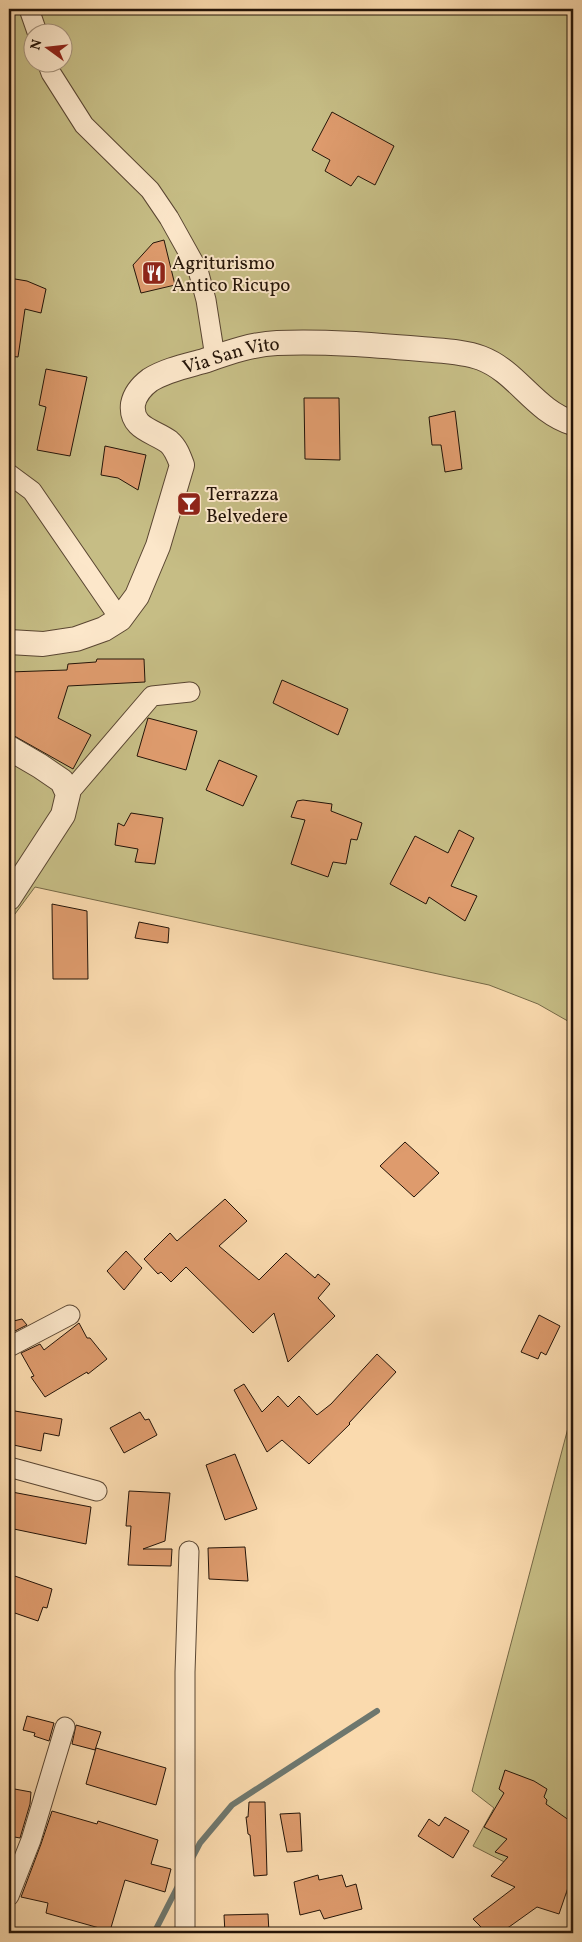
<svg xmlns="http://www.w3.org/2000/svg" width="582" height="1942" font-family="Vollkorn,serif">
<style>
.green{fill:#c6bd85;stroke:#756846;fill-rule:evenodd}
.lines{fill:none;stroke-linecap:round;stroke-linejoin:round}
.stream{stroke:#6e776e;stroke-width:6}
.building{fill:#de9b6d;stroke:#241408}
.minor-casing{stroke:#5a4632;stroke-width:21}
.tertiary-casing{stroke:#5a4632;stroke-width:26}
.minor{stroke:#fce7ca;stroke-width:19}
.tertiary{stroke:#fce7ca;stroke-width:24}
.labels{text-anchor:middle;stroke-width:4;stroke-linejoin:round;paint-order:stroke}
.poi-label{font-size:19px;fill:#241408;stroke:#fce7ca;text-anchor:start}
.street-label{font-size:19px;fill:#241408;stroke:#fce7ca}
</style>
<rect width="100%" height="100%" fill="#fadaae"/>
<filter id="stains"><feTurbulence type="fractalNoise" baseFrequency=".004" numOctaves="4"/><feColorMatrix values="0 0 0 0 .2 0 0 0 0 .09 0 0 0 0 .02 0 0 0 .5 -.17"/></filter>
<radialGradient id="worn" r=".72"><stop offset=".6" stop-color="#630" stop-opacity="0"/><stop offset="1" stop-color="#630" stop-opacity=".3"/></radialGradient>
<g class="green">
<path d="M9 9H573V1024L538 1004 489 985 35 887 9 922ZM32 32H62V62H32Z"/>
<polygon points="573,1409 573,1897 473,1846 494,1808 472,1791"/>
</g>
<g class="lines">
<g class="stream">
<polyline points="190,1862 200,1843 232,1805 377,1711"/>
<polyline points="154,1933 179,1884"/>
</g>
</g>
<g class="building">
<polygon points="332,112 394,146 375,185 358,176 351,186 325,171 330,160 312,150"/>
<polygon points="164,240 175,285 141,293 133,265 153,243"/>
<polygon points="9,278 27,281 46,289 41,313 25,309 18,357 9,356"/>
<polygon points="46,369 87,377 70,456 37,450 46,407 39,405"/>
<polygon points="304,398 339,398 340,460 305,459"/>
<polygon points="455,411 462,469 445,472 441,445 432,445 429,417"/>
<polygon points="105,446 146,455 138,490 118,478 101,475"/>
<polygon points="97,659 144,659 145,682 68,686 58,718 91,735 73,769 9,733 9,672 67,670 68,664 96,662"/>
<polygon points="282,680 348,709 338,735 273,703"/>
<polygon points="148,718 197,731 186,770 137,756"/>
<polygon points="219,760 257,776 243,806 206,790"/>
<polygon points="303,800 332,804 331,811 362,823 357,840 351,839 346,864 333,862 328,877 291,864 305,820 291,817 297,801"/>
<polygon points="131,813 163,818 155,864 135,862 138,849 115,845 118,823 124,826"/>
<polygon points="459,830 474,838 451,886 477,896 465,921 429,897 426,904 390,884 415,836 448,853"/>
<polygon points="52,904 87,911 88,979 53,979"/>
<polygon points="139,922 169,928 168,943 135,938"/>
<polygon points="405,1142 439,1173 414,1197 380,1166"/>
<polygon points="225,1199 247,1221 219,1246 259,1280 286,1253 315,1278 318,1274 330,1284 318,1298 335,1316 288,1362 274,1313 253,1333 186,1267 171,1282 161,1272 158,1274 144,1259 170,1233 177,1241"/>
<polygon points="126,1251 142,1268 124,1290 107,1271"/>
<polygon points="539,1315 560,1326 546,1355 541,1352 538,1359 521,1352"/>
<polygon points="22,1319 27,1325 9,1334 9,1322"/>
<polygon points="79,1323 87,1338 90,1338 107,1359 88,1374 87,1372 45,1397 31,1377 34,1376 21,1353 40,1344 44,1350"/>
<polygon points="377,1354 396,1372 349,1423 350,1424 309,1464 282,1440 267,1452 234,1390 244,1384 262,1412 278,1396 288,1407 299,1396 317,1415 331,1404"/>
<polygon points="9,1410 62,1419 59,1436 44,1433 41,1451 9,1444"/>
<polygon points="140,1412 145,1420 149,1419 157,1435 124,1453 110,1428"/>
<polygon points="235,1454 257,1509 225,1520 206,1465"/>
<polygon points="129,1491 170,1493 165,1541 143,1549 172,1549 171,1566 128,1565 131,1526 126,1526"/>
<polygon points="12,1492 91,1507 86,1544 9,1528 9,1511"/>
<polygon points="245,1547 248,1581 209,1579 208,1548"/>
<polygon points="9,1574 52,1589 47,1608 43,1607 38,1621 9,1611"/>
<polygon points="27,1716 54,1723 49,1741 34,1736 35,1733 23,1730"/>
<polygon points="76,1725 101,1732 95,1750 72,1744"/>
<polygon points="96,1748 166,1768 156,1805 86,1784"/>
<polygon points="505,1770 534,1781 547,1789 544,1797 547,1800 546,1804 573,1823 573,1873 559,1914 537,1907 509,1927 495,1933 487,1933 473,1919 515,1887 491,1876 508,1857 495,1852 507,1839 484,1827 504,1793 499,1789"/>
<polygon points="9,1788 31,1792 30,1804 20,1838 9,1836"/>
<polygon points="249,1802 265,1802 267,1875 254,1876 250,1835 248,1834 246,1817 248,1817"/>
<polygon points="52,1811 97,1824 98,1821 158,1840 151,1864 171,1869 165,1892 125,1880 110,1931 46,1913 48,1903 21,1897 41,1844"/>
<polygon points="300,1813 302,1851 287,1852 280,1814"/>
<polygon points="445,1817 469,1831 453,1858 418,1836 429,1819 439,1826"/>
<polygon points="318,1875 319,1880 342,1875 346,1887 356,1884 362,1909 324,1919 320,1910 300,1915 294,1882"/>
<polygon points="268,1914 269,1933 225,1933 224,1915"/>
</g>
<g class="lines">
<defs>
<g id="minor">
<polyline points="29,9 37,32"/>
<polyline points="47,62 51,73 84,125 150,190 169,218 198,270 206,300 215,357"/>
<polyline points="9,474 32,491 120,619"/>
<polyline points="68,794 152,696 190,692"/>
<polyline points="9,1347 70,1315"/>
<polyline points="9,1467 97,1491"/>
<polyline points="9,1896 31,1840 65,1727"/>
<polyline points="185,1933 185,1672 189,1551"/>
</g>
<g id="tertiary">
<path id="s1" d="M9 642 43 644 76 639 104 629 120 619 137 596 158 546 182 465C179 457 176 448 169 442 155 431 130 429 133 404 135 394 142 386 150 380 166 370 186 366 204 361 227 353 252 344 277 343 325 341 373 345 421 349 440 351 463 351 481 358 518 372 534 411 573 423"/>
<polyline points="9,748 40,766 62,781 68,794 63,815 9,898"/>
</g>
</defs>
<use href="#minor" class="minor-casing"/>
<use href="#tertiary" class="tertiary-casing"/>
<use href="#minor" class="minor"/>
<use href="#tertiary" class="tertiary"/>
</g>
<defs>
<symbol id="restaurant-square" viewBox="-11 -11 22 22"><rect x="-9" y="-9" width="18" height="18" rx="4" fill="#8f2418" stroke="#fce7ca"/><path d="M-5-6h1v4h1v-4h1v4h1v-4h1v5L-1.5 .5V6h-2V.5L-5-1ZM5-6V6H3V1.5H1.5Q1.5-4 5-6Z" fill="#fff"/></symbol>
<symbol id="bar-square" viewBox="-11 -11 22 22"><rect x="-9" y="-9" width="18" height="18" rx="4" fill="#8f2418" stroke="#fce7ca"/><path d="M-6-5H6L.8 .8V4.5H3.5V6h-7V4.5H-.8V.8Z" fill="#fff"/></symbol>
</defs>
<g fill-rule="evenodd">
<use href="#restaurant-square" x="140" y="259" width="28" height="28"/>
<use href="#bar-square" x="175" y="490" width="28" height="28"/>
</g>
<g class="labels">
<g class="poi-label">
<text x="172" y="269">Agriturismo<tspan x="172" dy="22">Antico Ricupo</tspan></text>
<text x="206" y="500">Terrazza<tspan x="206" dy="22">Belvedere</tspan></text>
</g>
<g class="street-label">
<text dy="7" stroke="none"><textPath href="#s1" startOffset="482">Via San Vito</textPath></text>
</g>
</g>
<rect width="582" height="1942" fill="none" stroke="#fadaae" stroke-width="30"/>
<rect x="10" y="10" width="562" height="1922" fill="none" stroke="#241408" stroke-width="2.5"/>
<rect x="15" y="15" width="552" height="1912" fill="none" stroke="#241408"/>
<g transform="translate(48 48) rotate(285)"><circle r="24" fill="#fce7ca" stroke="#a6937c"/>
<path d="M0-4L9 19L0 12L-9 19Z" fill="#8f2418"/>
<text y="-8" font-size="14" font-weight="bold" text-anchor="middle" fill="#241408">N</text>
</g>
<rect width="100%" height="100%" filter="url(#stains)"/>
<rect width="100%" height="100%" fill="url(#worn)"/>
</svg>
